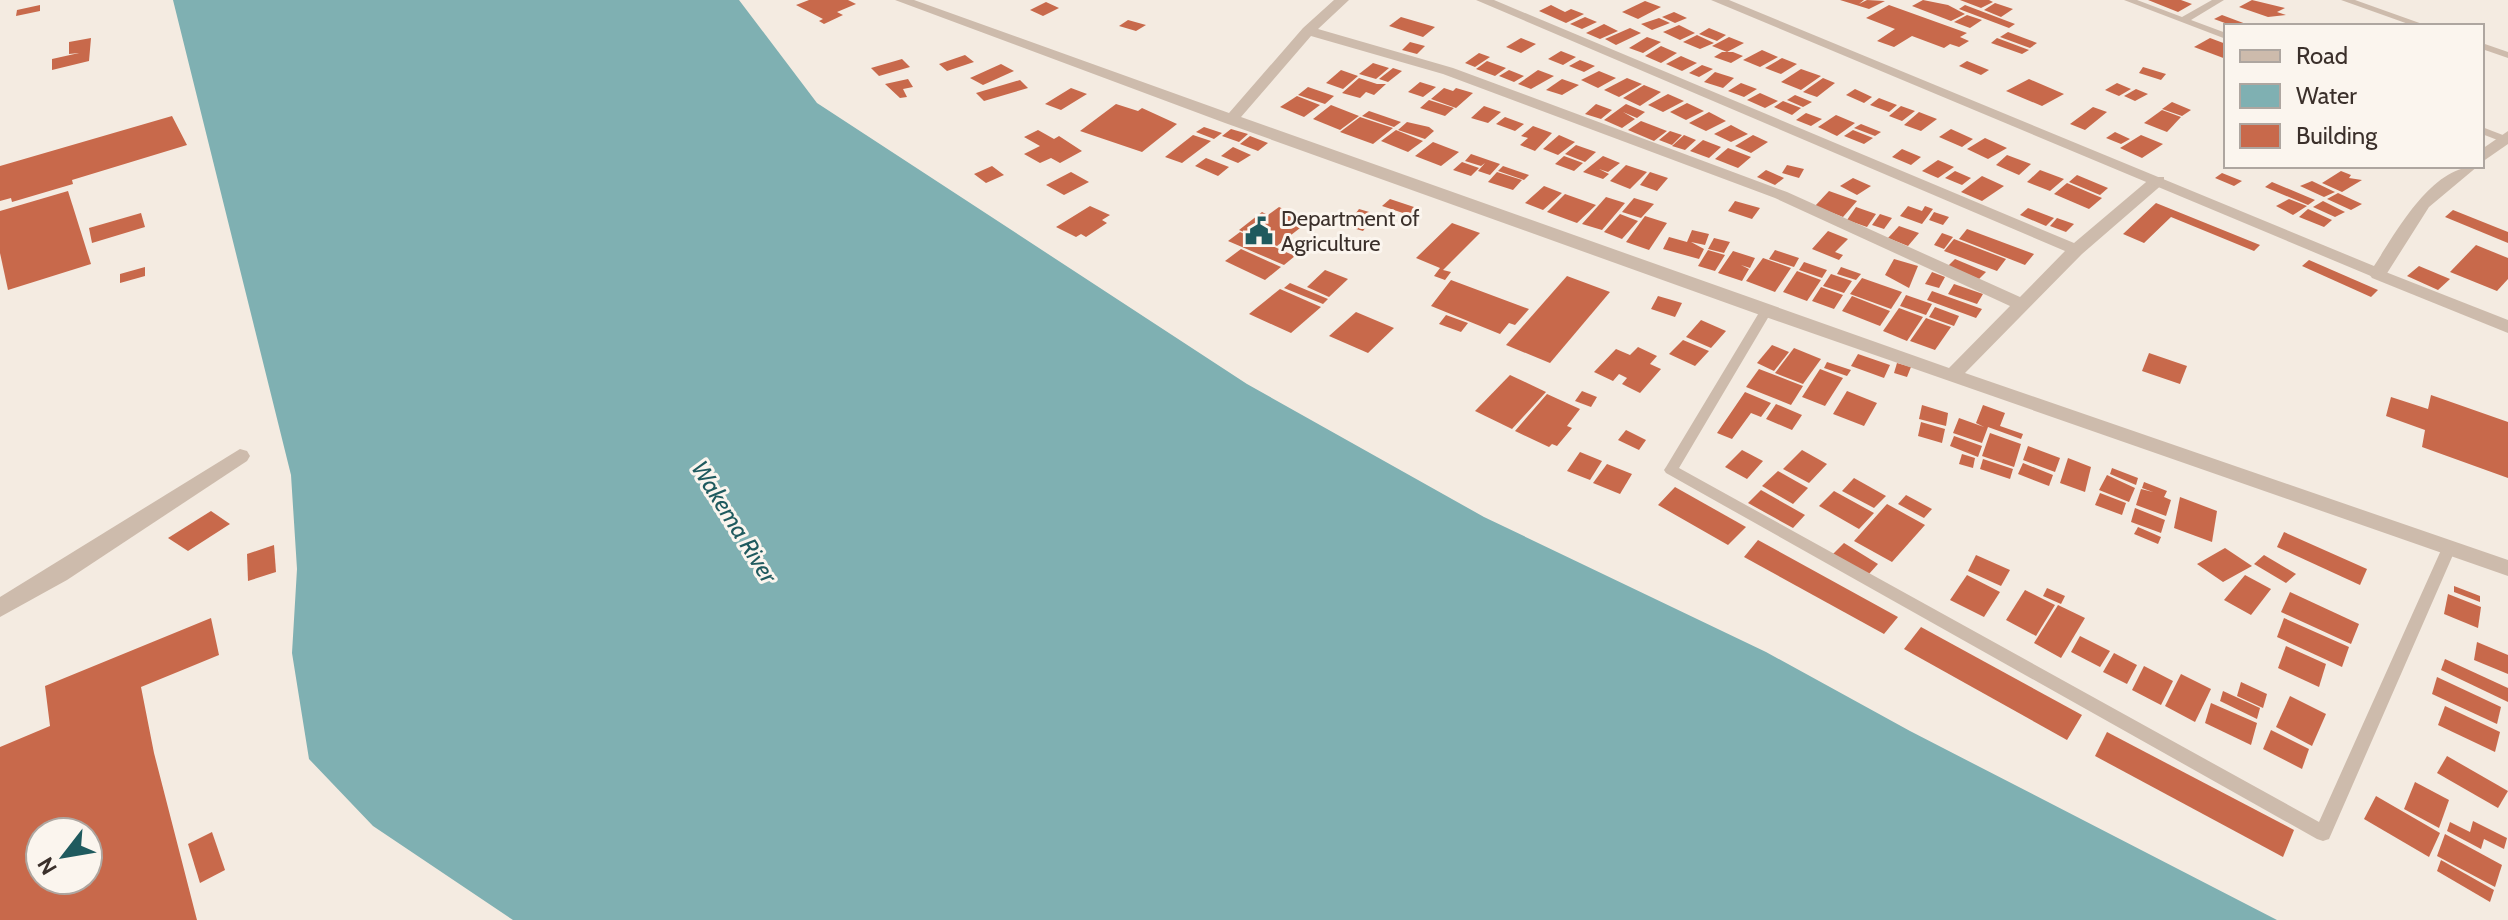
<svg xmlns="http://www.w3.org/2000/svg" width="2508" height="920" font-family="Cabin,sans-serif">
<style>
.water{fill:#7fb0b2}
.building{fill:#c8694b;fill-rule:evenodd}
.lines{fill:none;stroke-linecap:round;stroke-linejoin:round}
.service{fill:#cdbbac;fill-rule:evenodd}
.minor{fill:#cdbbac;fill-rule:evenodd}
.tertiary{fill:#cdbbac;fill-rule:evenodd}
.labels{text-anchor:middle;stroke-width:6;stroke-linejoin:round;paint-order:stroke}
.poi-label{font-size:22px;fill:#3b302b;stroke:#fbf5ee;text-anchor:start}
.water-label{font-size:24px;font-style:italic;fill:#1f5a5e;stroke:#fbf5ee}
</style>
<rect width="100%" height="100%" fill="#f4ebe1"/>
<polygon class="water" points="173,0 739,0 817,103 1247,384 1484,517 1766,652 1910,731 2277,920 513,920 373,826 309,759 292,653 297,569 291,475"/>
<g class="building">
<polygon points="809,0 848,0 856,4 837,12 843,15 824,24 819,21 823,19 796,5"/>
<polygon points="1840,0 1864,0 1859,4 1867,0 1885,1 1869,9"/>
<polygon points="1923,0 1948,5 1965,14 1951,21 1912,6"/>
<polygon points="1960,0 1989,0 1993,2 1981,8"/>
<polygon points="2148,0 2181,0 2192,4 2178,12"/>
<polygon points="2252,0 2285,8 2277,12 2286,15 2268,17 2239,7"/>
<polygon points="1645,1 1661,7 1638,19 1622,12"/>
<polygon points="1046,2 1059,8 1043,16 1030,10"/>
<polygon points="1995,3 2013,9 2001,17 1984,10"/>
<polygon points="40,5 40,11 16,16 17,10"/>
<polygon points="1551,5 1565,12 1571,9 1584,14 1566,23 1539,11"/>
<polygon points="1889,5 1967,33 1960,37 1969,41 1959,47 1950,44 1944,48 1912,36 1894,47 1877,41 1895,29 1866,18"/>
<polygon points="1965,5 2015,24 2009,28 1959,9"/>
<polygon points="1674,12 1687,18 1675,23 1662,17"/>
<polygon points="1967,15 1982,20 1970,28 1954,22"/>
<polygon points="2222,15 2246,24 2233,26 2214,19"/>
<polygon points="1401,17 1435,27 1423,37 1389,26"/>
<polygon points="1585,17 1597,22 1582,29 1570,24"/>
<polygon points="1659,18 1670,23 1652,30 1641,24"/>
<polygon points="1128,20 1146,25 1136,31 1119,26"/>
<polygon points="1604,24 1618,31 1600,39 1586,33"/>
<polygon points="1679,25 1695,33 1680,40 1663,32"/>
<polygon points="1630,28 1641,33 1616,45 1605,39"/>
<polygon points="1709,28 1726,35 1717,41 1699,34"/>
<polygon points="2008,32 2037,43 2030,48 2000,37"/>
<polygon points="1697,35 1714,43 1700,49 1683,42"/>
<polygon points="1647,37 1661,42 1643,53 1629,48"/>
<polygon points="1729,37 1744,43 1727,52 1712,46"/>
<polygon points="91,38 89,61 52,70 52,59 79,53 69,54 69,42"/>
<polygon points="1521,38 1536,44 1521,53 1506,47"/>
<polygon points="1997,38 2029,50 2022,54 1991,43"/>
<polygon points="2210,38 2226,44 2226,59 2194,47"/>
<polygon points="1410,42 1425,46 1417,54 1402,50"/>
<polygon points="1661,46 1677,53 1661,63 1645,56"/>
<polygon points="1762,50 1778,57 1760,67 1743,60"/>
<polygon points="1561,51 1576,57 1563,65 1548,59"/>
<polygon points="1722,52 1733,52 1743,56 1731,63 1714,57"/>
<polygon points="1479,53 1490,57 1475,67 1465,63"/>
<polygon points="965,55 974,62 947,71 939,64"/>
<polygon points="1681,56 1697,63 1682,71 1666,64"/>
<polygon points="1782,58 1797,64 1781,74 1765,68"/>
<polygon points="902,59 910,67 879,76 871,68"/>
<polygon points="1580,60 1595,66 1584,72 1569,66"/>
<polygon points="1487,61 1506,68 1495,76 1476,69"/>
<polygon points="1967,61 1989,70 1981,75 1959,66"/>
<polygon points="1373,63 1389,68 1376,79 1359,74"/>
<polygon points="1001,64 1014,71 983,85 970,78"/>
<polygon points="1702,65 1713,69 1699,77 1689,73"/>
<polygon points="2143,67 2166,74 2161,80 2139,73"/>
<polygon points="1393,68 1402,71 1388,82 1379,79"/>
<polygon points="1801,69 1821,76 1801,90 1781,82"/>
<polygon points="1341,70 1358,76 1343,89 1326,83"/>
<polygon points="1509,70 1524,76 1514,82 1499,76"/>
<polygon points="1538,70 1554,76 1531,89 1518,84"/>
<polygon points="1599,71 1616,78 1598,88 1581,80"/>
<polygon points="1715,72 1734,78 1723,88 1704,82"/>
<polygon points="1359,78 1377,84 1386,84 1374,95 1366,92 1360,98 1342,93"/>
<polygon points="1627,78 1642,84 1619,97 1604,90"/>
<polygon points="1823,78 1835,83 1817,97 1803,92"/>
<polygon points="908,79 913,87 903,89 907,97 900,98 885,84"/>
<polygon points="1562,79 1579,85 1562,95 1546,90"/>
<polygon points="2029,79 2064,94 2042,106 2006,91"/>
<polygon points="1020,80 1028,88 984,101 976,93"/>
<polygon points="1420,82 1436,87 1423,97 1408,92"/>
<polygon points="1741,83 1757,89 1744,97 1728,91"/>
<polygon points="2117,83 2131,89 2119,96 2105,90"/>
<polygon points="1644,85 1661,92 1640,106 1623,98"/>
<polygon points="1308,87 1334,96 1325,104 1298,95"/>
<polygon points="1071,88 1087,94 1061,110 1045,104"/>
<polygon points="1444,88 1453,91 1456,88 1473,93 1456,108 1431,99"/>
<polygon points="1855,89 1872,97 1864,103 1846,95"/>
<polygon points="2136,89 2148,94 2135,101 2124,96"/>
<polygon points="1760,93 1778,101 1765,108 1747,100"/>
<polygon points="1668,94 1684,101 1663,112 1648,105"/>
<polygon points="1795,95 1812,102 1803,107 1787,100"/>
<polygon points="1297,96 1320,105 1304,117 1280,107"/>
<polygon points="1879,98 1897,105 1889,112 1870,105"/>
<polygon points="1429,100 1454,108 1445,116 1420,108"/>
<polygon points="1783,101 1801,108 1792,115 1774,107"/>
<polygon points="2172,102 2191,110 2182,116 2162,109"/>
<polygon points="1687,103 1704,111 1686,120 1670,112"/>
<polygon points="1116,104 1138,111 1142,108 1177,124 1142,152 1080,131"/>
<polygon points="1596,104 1612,110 1601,119 1585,114"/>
<polygon points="1626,104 1645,112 1637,118 1623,112 1635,119 1622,128 1604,120"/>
<polygon points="1331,105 1359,116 1340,130 1313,119"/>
<polygon points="1484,106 1501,112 1488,123 1471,118"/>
<polygon points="1901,106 1915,111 1902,121 1889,116"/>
<polygon points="2093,107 2107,112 2085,130 2070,124"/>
<polygon points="2162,110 2181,117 2167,132 2144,123"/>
<polygon points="1369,111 1401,122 1394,127 1362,116"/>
<polygon points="1709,112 1726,121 1706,131 1689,123"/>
<polygon points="1919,112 1937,119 1921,131 1904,125"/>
<polygon points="1806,113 1822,119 1811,126 1796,120"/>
<polygon points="1836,115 1855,123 1837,136 1818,127"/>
<polygon points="172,116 187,145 72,180 73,184 12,202 11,198 0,201 0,166"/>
<polygon points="1360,117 1393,128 1373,144 1340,132"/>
<polygon points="1505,117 1524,124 1515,131 1496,124"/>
<polygon points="1641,121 1667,131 1654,141 1628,130"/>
<polygon points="1407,122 1429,127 1434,131 1425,139 1398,130"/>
<polygon points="1861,124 1881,132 1875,136 1854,128"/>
<polygon points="1731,125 1748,134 1731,142 1714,134"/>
<polygon points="1533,126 1552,133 1535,151 1520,145 1528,138 1521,136"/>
<polygon points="1204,127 1222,133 1214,139 1196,132"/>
<polygon points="1231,129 1248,134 1239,142 1222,136"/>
<polygon points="1951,129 1973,139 1962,147 1939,137"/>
<polygon points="1038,130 1054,139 1059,136 1082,151 1060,163 1051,158 1040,163 1024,154 1040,146 1024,137"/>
<polygon points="1396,130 1423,141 1408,152 1381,141"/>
<polygon points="1853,130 1873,138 1864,144 1844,136"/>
<polygon points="1670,131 1682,135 1672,145 1659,140"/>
<polygon points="2115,132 2130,139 2121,144 2106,138"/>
<polygon points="1193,135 1211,141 1182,163 1165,157"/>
<polygon points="1559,135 1575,142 1558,155 1543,149"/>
<polygon points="1684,135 1696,140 1685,150 1672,146"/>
<polygon points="1753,135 1768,142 1751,153 1735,146"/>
<polygon points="2141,135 2163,144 2142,158 2120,148"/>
<polygon points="1250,136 1268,143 1258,151 1240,144"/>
<polygon points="1985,138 2007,148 1988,159 1967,149"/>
<polygon points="1703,140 1721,147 1709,158 1690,151"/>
<polygon points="1433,142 1459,152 1441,166 1415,156"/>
<polygon points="1576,145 1596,152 1585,162 1565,154"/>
<polygon points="1233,147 1251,155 1238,163 1221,156"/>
<polygon points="1728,148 1751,157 1738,168 1715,159"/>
<polygon points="1902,149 1921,157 1911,165 1892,157"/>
<polygon points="1471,154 1500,164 1490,175 1478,171 1485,163 1481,166 1465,161"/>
<polygon points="2007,155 2031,164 2019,175 1996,165"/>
<polygon points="1564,156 1583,163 1574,171 1555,164"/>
<polygon points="1603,156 1620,163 1608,172 1599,169 1609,174 1603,179 1583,172"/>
<polygon points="1206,158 1229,167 1218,176 1195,166"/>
<polygon points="1938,160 1954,167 1938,178 1922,171"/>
<polygon points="1462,162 1479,168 1471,176 1453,170"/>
<polygon points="1626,165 1647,172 1630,189 1610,181"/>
<polygon points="1787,165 1804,169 1799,178 1782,173"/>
<polygon points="992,166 1004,175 986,183 974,174"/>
<polygon points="1503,166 1529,175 1524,180 1498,171"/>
<polygon points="1766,170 1784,178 1775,185 1757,177"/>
<polygon points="2040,170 2064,179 2050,191 2027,182"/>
<polygon points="1955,171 1971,178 1962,185 1945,178"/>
<polygon points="2341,171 2351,175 2349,178 2362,180 2342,192 2322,183"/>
<polygon points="1071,172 1089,182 1064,195 1046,185"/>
<polygon points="1497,172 1522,180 1513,190 1488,182"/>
<polygon points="1650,172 1668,178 1657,191 1640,185"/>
<polygon points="2222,173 2242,181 2234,186 2215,178"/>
<polygon points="2077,175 2108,188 2100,195 2069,182"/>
<polygon points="1982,176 2004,186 1982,201 1961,192"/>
<polygon points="1853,178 1871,186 1857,195 1840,186"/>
<polygon points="2312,181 2335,192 2324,197 2300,186"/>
<polygon points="2272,182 2315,200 2308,205 2265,187"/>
<polygon points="2067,183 2102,198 2089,209 2054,194"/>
<polygon points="1544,186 1562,193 1543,210 1525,203"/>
<polygon points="68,191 91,264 8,290 0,253 0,211"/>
<polygon points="1829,191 1857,201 1843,217 1815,206"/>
<polygon points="2338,193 2362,204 2351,210 2327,199"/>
<polygon points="1565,194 1596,205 1577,223 1547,212"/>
<polygon points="1606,197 1625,203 1602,230 1582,224"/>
<polygon points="1634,198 1654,204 1641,218 1622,212"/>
<polygon points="1390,199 1420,209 1412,216 1382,206"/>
<polygon points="2289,199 2307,206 2293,215 2276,206"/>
<polygon points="1735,201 1760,208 1752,219 1728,211"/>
<polygon points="2323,201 2345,212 2335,217 2313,207"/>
<polygon points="2156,203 2260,245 2254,251 2171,217 2144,243 2123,234"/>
<polygon points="1090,206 1110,215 1102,220 1107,223 1086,237 1081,234 1076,237 1056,227"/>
<polygon points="1908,206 1922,211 1925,206 1933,209 1922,224 1900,216"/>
<polygon points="1279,207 1302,217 1291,224 1300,228 1277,246 1239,230 1262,212 1268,215"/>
<polygon points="1856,207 1876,214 1867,227 1847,220"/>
<polygon points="2028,208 2054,218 2046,226 2020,215"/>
<polygon points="1359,209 1376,214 1363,231 1346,226"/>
<polygon points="2308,209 2332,220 2324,227 2299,217"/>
<polygon points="2453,210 2508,232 2508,243 2445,217"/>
<polygon points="1934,212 1949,217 1943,225 1929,220"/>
<polygon points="141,213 145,227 92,243 89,228"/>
<polygon points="1620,214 1638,221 1622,239 1604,232"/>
<polygon points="1880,214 1892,218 1884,229 1872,225"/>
<polygon points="1645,216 1667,223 1649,250 1626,242"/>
<polygon points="2057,218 2074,224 2066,232 2050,226"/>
<polygon points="1452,223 1480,233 1443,270 1451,272 1445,280 1434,276 1440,268 1416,258"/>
<polygon points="1899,226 1919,233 1908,246 1888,238"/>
<polygon points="1967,229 2034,254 2025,265 1959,239"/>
<polygon points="1692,230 1709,234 1705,245 1691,242 1704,249 1699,259 1663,249 1669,237 1687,242"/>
<polygon points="1828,231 1848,239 1835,252 1843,255 1839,260 1812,249"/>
<polygon points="1240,232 1295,256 1284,265 1228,241"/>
<polygon points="1942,233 1953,237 1944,249 1934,245"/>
<polygon points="1714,238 1730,242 1724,253 1708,249"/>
<polygon points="1954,239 2006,259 1997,271 1944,251"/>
<polygon points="2476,245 2508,258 2508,279 2497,291 2450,272"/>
<polygon points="1241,249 1281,267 1265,280 1225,261"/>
<polygon points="1708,250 1725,255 1715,271 1698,266"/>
<polygon points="1775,250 1799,258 1794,267 1769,259"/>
<polygon points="1733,251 1755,258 1750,268 1741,265 1749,269 1742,281 1718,273"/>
<polygon points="1763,258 1791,268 1775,292 1746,281"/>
<polygon points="1894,259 1918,266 1909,288 1885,275"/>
<polygon points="1955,259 1986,272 1979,279 1948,266"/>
<polygon points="2309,260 2378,290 2371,297 2302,266"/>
<polygon points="1804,262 1827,270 1822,278 1799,270"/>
<polygon points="2419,266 2450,279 2438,290 2407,276"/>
<polygon points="145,267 145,276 120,283 120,274"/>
<polygon points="1841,267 1861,274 1856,280 1837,274"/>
<polygon points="1325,270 1348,279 1329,297 1307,287"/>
<polygon points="1797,271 1821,280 1807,301 1783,292"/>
<polygon points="1932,272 1945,277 1939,288 1925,284"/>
<polygon points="1831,274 1852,281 1844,293 1823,286"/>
<polygon points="1567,276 1610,292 1550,363 1506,345"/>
<polygon points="1862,278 1902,292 1891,309 1850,294"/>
<polygon points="1451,280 1529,309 1515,325 1509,323 1500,334 1431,306"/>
<polygon points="1290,283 1328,299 1323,304 1284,288"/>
<polygon points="1954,284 1983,294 1977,304 1948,294"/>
<polygon points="1821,287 1843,295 1834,309 1812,301"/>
<polygon points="1280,289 1321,307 1291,333 1249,314"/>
<polygon points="1932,291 1982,309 1976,318 1927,300"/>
<polygon points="1906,295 1932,304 1926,315 1900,306"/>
<polygon points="1658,296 1682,303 1675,317 1651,309"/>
<polygon points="1852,296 1890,311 1880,326 1842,311"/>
<polygon points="1935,307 1959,316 1954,326 1929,317"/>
<polygon points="1899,308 1923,317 1907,341 1883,331"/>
<polygon points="1356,312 1394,328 1368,353 1329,336"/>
<polygon points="1446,315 1468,323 1461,332 1439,324"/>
<polygon points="1926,318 1951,327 1935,350 1910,341"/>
<polygon points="1701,320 1726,331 1711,348 1686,337"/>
<polygon points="1683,340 1709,351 1695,366 1669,354"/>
<polygon points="1772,345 1789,352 1774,371 1757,363"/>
<polygon points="1638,347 1657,356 1650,364 1661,369 1640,393 1622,384 1627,378 1619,374 1613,381 1594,372 1616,349 1630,355"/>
<polygon points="1794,348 1821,359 1803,384 1775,373"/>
<polygon points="2149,353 2187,366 2180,384 2142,371"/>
<polygon points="1858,354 1890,365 1884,378 1851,366"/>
<polygon points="1827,362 1851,370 1847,376 1824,368"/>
<polygon points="1897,363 1911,367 1907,377 1894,373"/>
<polygon points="1759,369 1803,386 1791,405 1746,387"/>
<polygon points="1820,369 1843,378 1825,406 1802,397"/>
<polygon points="1510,375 1546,392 1512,429 1475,411"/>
<polygon points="1582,391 1597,397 1591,407 1575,401"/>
<polygon points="1847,391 1877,403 1864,426 1833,414"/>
<polygon points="1745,392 1771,403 1761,417 1751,413 1732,439 1717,433"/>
<polygon points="1547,394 1580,409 1567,426 1572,428 1557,446 1552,444 1549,447 1515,431"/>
<polygon points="2431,395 2508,422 2508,478 2422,447 2425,430 2386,416 2391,397 2428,409"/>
<polygon points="1776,404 1802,415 1792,430 1766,419"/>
<polygon points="1922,405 1948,413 1946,426 1919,419"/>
<polygon points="1983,405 2005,413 2000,426 2023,434 2021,439 1988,427 1982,443 1953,433 1959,418 1984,427 1976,423"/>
<polygon points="1921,422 1945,429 1942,443 1918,436"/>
<polygon points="1626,430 1646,440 1639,450 1618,440"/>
<polygon points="1990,433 2021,444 2014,467 1982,456"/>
<polygon points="1954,436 1982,446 1978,457 1950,446"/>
<polygon points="2028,446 2060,458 2055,472 2023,460"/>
<polygon points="1742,450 1763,461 1747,479 1725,467"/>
<polygon points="1802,450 1827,464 1809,483 1783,469"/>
<polygon points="1580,452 1602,461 1590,480 1567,471"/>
<polygon points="1962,454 1975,458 1973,468 1959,464"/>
<polygon points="2068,458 2091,467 2085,492 2060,483"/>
<polygon points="1983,459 2013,469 2010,479 1980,469"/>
<polygon points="2023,463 2053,475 2049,486 2018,474"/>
<polygon points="1607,464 1632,474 1620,494 1593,483"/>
<polygon points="2112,468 2138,478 2136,485 2110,474"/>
<polygon points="1778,471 1808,488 1793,504 1762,486"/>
<polygon points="2107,475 2135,488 2129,502 2099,490"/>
<polygon points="1854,478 1886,496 1874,508 1842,491"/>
<polygon points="2144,482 2167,491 2164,497 2171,500 2166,516 2136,505 2141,489 2153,492 2142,488"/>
<polygon points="1675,487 1746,527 1728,545 1658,505"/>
<polygon points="1761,490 1805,515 1793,528 1748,503"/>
<polygon points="1834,491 1874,513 1859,529 1819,506"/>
<polygon points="2100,493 2126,503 2122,515 2095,505"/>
<polygon points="1906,495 1932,509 1924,518 1898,504"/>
<polygon points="2180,497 2217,511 2212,542 2174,528"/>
<polygon points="1887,504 1925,525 1892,562 1854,541"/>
<polygon points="2135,508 2165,520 2161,533 2131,522"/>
<polygon points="211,511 230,524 188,551 168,538"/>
<polygon points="2138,527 2161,537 2158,544 2134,534"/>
<polygon points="2284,532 2367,569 2360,585 2277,547"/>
<polygon points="1758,540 1898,617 1884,634 1744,557"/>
<polygon points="1844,543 1878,564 1868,575 1833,554"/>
<polygon points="274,545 276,572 248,581 247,554"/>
<polygon points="2225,548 2252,566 2223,582 2197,564"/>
<polygon points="1976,555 2010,570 2001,586 1968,571"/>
<polygon points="2264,555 2296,574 2286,583 2254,564"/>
<polygon points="1967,575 2000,592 1984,617 1950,600"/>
<polygon points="2245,575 2271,589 2251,615 2224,600"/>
<polygon points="2454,586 2480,596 2480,602 2454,592"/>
<polygon points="2047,588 2065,596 2061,604 2043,596"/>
<polygon points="2025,590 2055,605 2036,636 2006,620"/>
<polygon points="2290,592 2359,624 2351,644 2281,612"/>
<polygon points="2448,594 2481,607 2478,628 2444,614"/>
<polygon points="2058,605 2085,618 2061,658 2034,643"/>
<path d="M211 618 219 655 141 687 154 753 197 920H0V747L50 726 45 686ZM40 832H88V880H40Z"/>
<polygon points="2284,618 2349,647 2342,667 2277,637"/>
<polygon points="1921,627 2082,715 2067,740 1904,649"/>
<polygon points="2080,636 2110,651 2100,667 2071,652"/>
<polygon points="2477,642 2508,655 2508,674 2474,660"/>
<polygon points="2286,646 2326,664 2319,687 2278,668"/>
<polygon points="2114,653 2137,665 2127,684 2103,672"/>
<polygon points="2445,659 2508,688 2508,702 2441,670"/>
<polygon points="2144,666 2173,681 2161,705 2132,690"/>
<polygon points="2181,674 2211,689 2195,722 2165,706"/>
<polygon points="2437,677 2501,707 2497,724 2432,694"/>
<polygon points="2241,682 2267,694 2263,708 2237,696"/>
<polygon points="2223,691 2260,708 2257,719 2220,701"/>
<polygon points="2290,696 2326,714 2312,746 2276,727"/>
<polygon points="2211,703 2257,723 2251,745 2205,723"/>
<polygon points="2445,706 2500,732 2495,752 2438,725"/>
<polygon points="2271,730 2309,749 2302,769 2263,749"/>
<polygon points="2107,732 2294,830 2283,857 2095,756"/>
<polygon points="2447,756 2508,791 2498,808 2437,773"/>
<polygon points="2415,782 2449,800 2439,828 2404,809"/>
<polygon points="2376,796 2440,833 2429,857 2364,819"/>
<polygon points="2473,821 2507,838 2504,849 2484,839 2481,849 2447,831 2450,822 2470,832"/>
<polygon points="212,832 225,870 200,883 188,844"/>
<polygon points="2445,834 2502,865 2495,887 2437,856"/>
<polygon points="2441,860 2494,890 2490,902 2437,871"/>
</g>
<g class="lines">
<g class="service">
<polygon points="2124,0 2137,0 2182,17 2212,0 2224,0 2191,20 2226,33 2226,39"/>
<polygon points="2341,0 2355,0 2428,26 2414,26"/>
<polygon points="2482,43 2508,52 2508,58 2482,49"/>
<polygon points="2482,127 2508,137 2508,141 2500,141 2482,134"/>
<polygon points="1766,307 1772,311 1679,468 2319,822 2442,548 2444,544 2454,544 2456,548 2329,839 2323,841 2317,839 1666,473 1664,470 1666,467 1760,311"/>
</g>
<g class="minor">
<path d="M895 0H914L1229 113 1303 28 1334 0H1349L1318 29 1453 68 1787 192 2020 297 2065 251 1476 0H1494L2074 243 2152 177H2164V183L2082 254 1965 373 2508 560V576L1760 315 1225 123ZM1311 36 1443 74 1775 198 2010 306 1949 368 1241 117Z"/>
<polygon points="2378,269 2508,320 2508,333 2372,278 2369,274"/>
<polygon points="240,449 247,451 250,456 247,461 67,580 0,617 0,597"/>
</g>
<g class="tertiary">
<path d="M1711 0H1729L2374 266C2397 231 2431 166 2478 166L2429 207 2384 278 2378 279Z"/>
<polygon points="2508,131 2508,144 2482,162 2482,149"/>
</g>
</g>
<defs>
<symbol id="civic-bare" viewBox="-9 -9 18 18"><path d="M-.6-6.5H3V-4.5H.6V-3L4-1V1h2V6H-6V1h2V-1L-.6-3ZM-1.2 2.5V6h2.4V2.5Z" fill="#1f5a5e" stroke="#fbf5ee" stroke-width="2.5" paint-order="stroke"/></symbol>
</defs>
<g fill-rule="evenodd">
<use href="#civic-bare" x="1239" y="211" width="40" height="40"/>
</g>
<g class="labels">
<g class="poi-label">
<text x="1281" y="226">Department of<tspan x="1281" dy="25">Agriculture</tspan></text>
</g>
<g class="water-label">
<text transform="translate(734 522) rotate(58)" y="8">Wakema River</text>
</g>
</g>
<rect x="2224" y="24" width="260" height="144" fill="#fbf5ee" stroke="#aea6a0" stroke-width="2"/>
<rect x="2240" y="50" width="40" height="12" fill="#cdbbac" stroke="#aea6a0" stroke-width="2"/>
<text x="2296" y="64" font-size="24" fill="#3b302b">Road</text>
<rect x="2240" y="84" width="40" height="24" fill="#7fb0b2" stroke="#aea6a0" stroke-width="2"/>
<text x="2296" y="104" font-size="24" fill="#3b302b">Water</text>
<rect x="2240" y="124" width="40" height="24" fill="#c8694b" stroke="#aea6a0" stroke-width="2"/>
<text x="2296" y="144" font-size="24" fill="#3b302b">Building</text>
<g transform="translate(64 856) rotate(239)"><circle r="38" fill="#fbf5ee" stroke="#aea6a0" stroke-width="2"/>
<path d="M0-6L14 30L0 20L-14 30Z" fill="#1f5a5e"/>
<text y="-12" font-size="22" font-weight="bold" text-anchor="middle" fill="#3b302b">N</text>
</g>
</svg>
